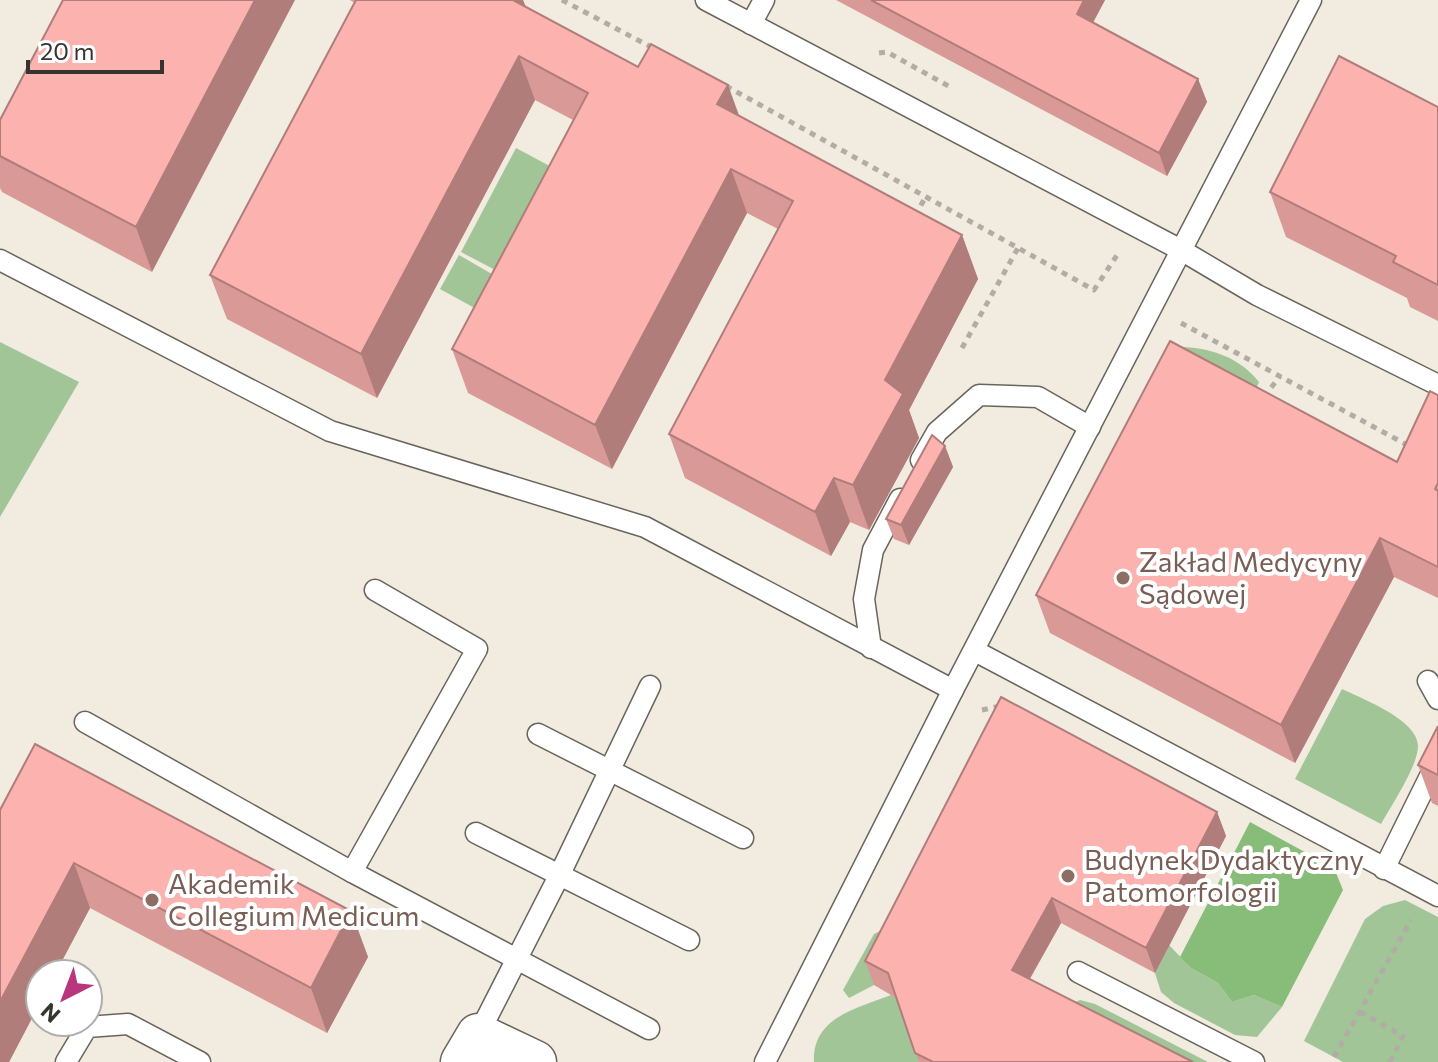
<svg xmlns="http://www.w3.org/2000/svg" width="1438" height="1062" font-family="Commissioner,sans-serif">
<style>
.green{fill:#a2c598}
.forest{fill:#88bc79}
.lines{fill:none;stroke-linecap:round;stroke-linejoin:round}
.lane-casing{stroke:#6a655c;stroke-width:23}
.street-casing{stroke:#6a655c;stroke-width:45}
.path{stroke:#b1aca4;stroke-width:5;stroke-dasharray:6 6;stroke-linecap:butt}
.lane{stroke:#fff;stroke-width:20}
.street{stroke:#fff;stroke-width:42}
.wall{fill:#d99a97}
.shaded-wall{fill:#b07d7b}
.building{fill:#fcb3b0;stroke:#b07d7b;stroke-width:2}
.education-dot{fill:#8d6e63;stroke:#fff;stroke-width:3}
.labels{text-anchor:middle;stroke-width:8;stroke-linejoin:round;paint-order:stroke}
.education-label{font-size:28px;fill:#785e54;stroke:#fff;text-anchor:start}
</style>
<rect width="100%" height="100%" fill="#f1ebe0"/>
<g class="green">
<polygon points="516,148 574,179 520,283 461,252"/>
<polygon points="459,255 518,289 500,322 440,289"/>
<polygon points="0,342 79,382 0,517"/>
<path d="M1182 347C1212 348 1240 358 1259 382L1246 412 1170 361Z"/>
<path d="M1342 689C1363 699 1418 720 1418 746 1418 766 1391 806 1381 824L1295 779Z"/>
<polygon points="1405,900 1438,917 1438,1062 1343,1062 1304,1041 1365,919 1383,906"/>
<polygon points="882,930 874,985 849,998 843,990 874,934"/>
<polygon points="1169,945 1191,968 1218,983 1232,1002 1254,995 1282,1007 1257,1037 1235,1035 1174,1003 1161,992 1155,973"/>
<path d="M891 995 912 1006 924 1062H814C812 1017 858 1008 891 995Z"/>
<polygon points="1080,1000 1095,1004 1208,1062 1155,1062 1068,1005"/>
</g>
<polygon class="forest" points="1250,822 1334,868 1343,890 1282,1007 1254,995 1232,1002 1218,983 1191,968 1180,957"/>
<g class="lines">
<defs>
<g id="lane">
<polyline points="706,0 1181,250 1257,295 1438,385"/>
<polyline points="751,24 764,0"/>
<polyline points="0,260 330,431 645,527 953,690"/>
<polyline points="921,460 937,432 979,395 1038,397 1090,427"/>
<polyline points="871,648 864,599 873,550 900,499"/>
<polyline points="975,651 1438,896"/>
<polyline points="1428,681 1438,699"/>
<polyline points="85,722 352,872 649,1029"/>
<polyline points="538,734 743,838"/>
<polyline points="476,833 689,940"/>
<polyline points="1384,869 1434,768 1438,754"/>
<polyline points="352,872 477,649 375,590"/>
<polyline points="1078,972 1254,1062"/>
<polyline points="478,1035 559,876 650,686"/>
<polyline points="66,1062 87,1027 128,1024 200,1062"/>
<polyline points="765,1062 953,690 1311,0"/>
</g>
<polyline id="street" points="462,1062 478,1035 535,1062"/>
</defs>
<use href="#lane" class="lane-casing"/>
<use href="#street" class="street-casing"/>
<g class="path">
<polyline points="562,0 653,48"/>
<polyline points="879,53 887,52 952,88"/>
<polyline points="726,86 1094,290 1119,252"/>
<polyline points="915,216 926,196"/>
<polyline points="1181,323 1411,447"/>
<polyline points="962,348 1018,248"/>
<polyline points="1264,397 1280,376"/>
<polyline points="982,710 1000,706"/>
<polyline points="1360,1012 1403,1036 1390,1062"/>
<polyline points="1334,1057 1411,920"/>
</g>
<use href="#lane" class="lane"/>
<use href="#street" class="street"/>
</g>
<g class="wall">
<polygon points="63,0 152,272 2,192 0,188 0,120"/>
<polygon points="350,0 523,0 526,7 638,67 739,116 962,235 978,279 909,410 919,438 869,530 850,522 831,556 685,478 669,434 778,229 747,213 612,469 468,393 452,349 573,120 535,100 377,398 227,319 210,275 355,3"/>
<polygon points="836,0 1105,0 1093,23 1198,79 1207,102 1167,176"/>
<polygon points="1438,107 1438,321 1410,307 1407,298 1286,237 1270,192"/>
<polygon points="1438,395 1438,598 1394,577 1295,763 1050,633 1036,595 1397,462"/>
<polygon points="945,446 953,467 909,545 894,539 886,519"/>
<polygon points="1438,726 1438,806 1432,803 1418,765"/>
<polygon points="0,810 351,911 368,957 327,1033 90,908 55,974 40,974 40,1003 9,1062 0,1062"/>
<polygon points="1217,812 1226,836 1155,973 1061,923 1030,979 1193,1062 919,1062 896,998 874,985 865,961"/>
</g>
<g class="shaded-wall">
<polygon points="255,0 295,0 152,272 136,227"/>
<polygon points="502,0 523,0 528,13"/>
<polygon points="1084,0 1105,0 1085,37 1077,14"/>
<polygon points="519,56 535,100 377,398 361,354"/>
<polygon points="1198,79 1207,102 1167,176 1159,153"/>
<polygon points="728,85 744,129 717,104"/>
<polygon points="731,169 747,213 612,469 595,425"/>
<polygon points="962,235 978,279 909,410 919,438 869,530 853,485 885,380"/>
<polygon points="945,446 953,467 909,545 901,525"/>
<polygon points="834,478 850,522 831,556 815,512"/>
<polygon points="1380,538 1394,577 1295,763 1281,725"/>
<polygon points="1217,812 1226,836 1155,973 1146,948"/>
<polygon points="74,863 90,908 55,974 40,974 40,1003 9,1062 0,1062 0,1002"/>
<polygon points="1052,898 1061,923 1021,994 1012,970"/>
<polygon points="351,911 368,957 327,1033 311,988"/>
</g>
<g class="building">
<polygon points="63,0 255,0 136,227 0,156 0,120"/>
<polygon points="356,0 513,0 638,67 651,44 728,85 717,104 962,235 885,380 903,394 853,485 834,478 815,512 669,434 793,201 731,169 595,425 452,349 588,93 519,56 361,354 210,275"/>
<polygon points="871,0 1084,0 1077,14 1198,79 1159,153"/>
<polygon points="1339,56 1438,107 1438,285 1393,262 1396,256 1270,192"/>
<polygon points="1170,341 1397,462 1430,391 1438,395 1438,483 1435,489 1438,491 1438,567 1380,538 1281,725 1036,595"/>
<polygon points="932,435 945,446 901,525 886,519"/>
<polygon points="1001,697 1217,812 1146,948 1052,898 1012,970 1193,1062 933,1062 915,1053 888,973 865,961"/>
<polygon points="1438,726 1438,775 1418,765"/>
<polygon points="35,744 351,911 311,988 74,863 0,1002 0,810"/>
</g>
<g class="education-dot">
<circle cx="1123" cy="578" r="8"/>
<circle cx="1068" cy="876" r="8"/>
<circle cx="152" cy="900" r="8"/>
</g>
<g class="labels">
<g class="education-label">
<text x="1139" y="572">Zakład Medycyny<tspan x="1139" dy="32">Sądowej</tspan></text>
<text x="1084" y="870">Budynek Dydaktyczny<tspan x="1084" dy="32">Patomorfologii</tspan></text>
<text x="168" y="894">Akademik<tspan x="168" dy="32">Collegium Medicum</tspan></text>
</g>
</g>
<g transform="translate(64 998) rotate(222)"><circle r="38" fill="#ffffff" stroke="#afaeac" stroke-width="2"/>
<path d="M0-6L14 30L0 20L-14 30Z" fill="#b9357c"/>
<text y="-12" font-size="22" font-weight="bold" text-anchor="middle" fill="#363430">N</text>
</g>
<path d="M28 60v12h134v-12" fill="none" stroke="#363430" stroke-width="4"/>
<text x="40" y="60" font-size="24" fill="#363430" stroke="#ffffff" stroke-width="6" paint-order="stroke">20 m</text>
</svg>
